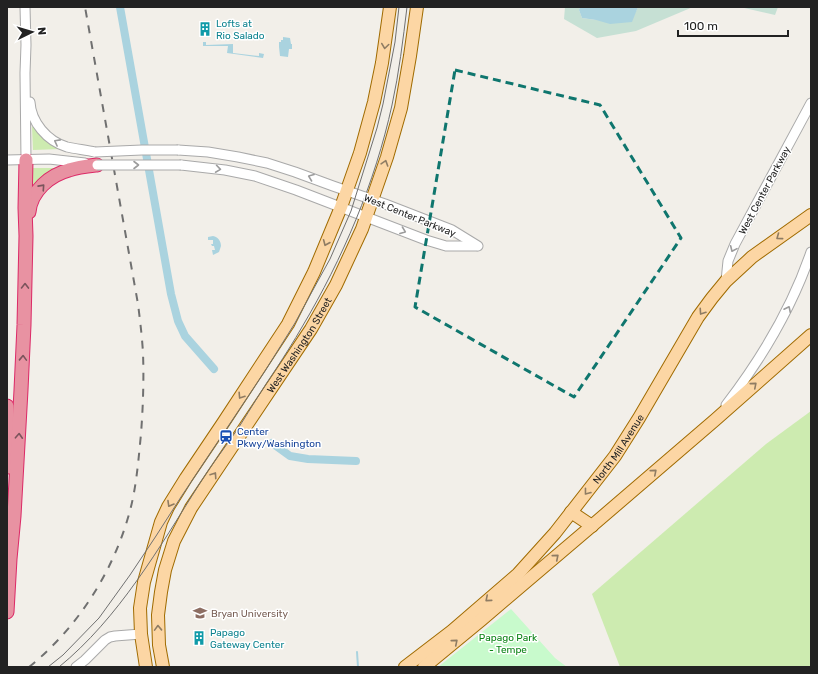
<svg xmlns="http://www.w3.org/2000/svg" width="818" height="674" font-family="Rubik,sans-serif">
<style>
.grass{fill:#cdebb0}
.wetland{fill:#c6e0d4}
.park{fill:#c8facc}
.water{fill:#aad3df}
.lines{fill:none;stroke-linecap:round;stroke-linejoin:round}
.stream{stroke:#aad3df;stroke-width:2}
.canal{stroke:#aad3df;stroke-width:8}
.minor-casing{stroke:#a9a9a9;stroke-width:11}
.major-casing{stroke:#a06b00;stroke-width:14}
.highway-casing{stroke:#dc2a67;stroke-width:15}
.minor{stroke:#fff;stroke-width:9}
.major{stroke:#fcd6a4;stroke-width:12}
.highway{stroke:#e892a2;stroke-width:13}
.tram{stroke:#707070;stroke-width:1}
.rail{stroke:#707070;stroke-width:2;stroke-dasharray:8 8;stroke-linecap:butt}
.minor-bridge-casing{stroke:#a9a9a9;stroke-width:11;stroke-linecap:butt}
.minor-bridge{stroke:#fff;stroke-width:9}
.oneway{stroke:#8f7c63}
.oneway2{stroke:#9c9c9c}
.oneway3{stroke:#7b545c}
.marked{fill:none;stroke:#0f766e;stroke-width:3;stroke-dasharray:8 5;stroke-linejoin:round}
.labels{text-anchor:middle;stroke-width:3;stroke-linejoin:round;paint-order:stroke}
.culture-label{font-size:10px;fill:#0d838f;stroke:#fff;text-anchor:start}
.street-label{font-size:10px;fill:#222;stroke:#fff}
.transit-label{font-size:10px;fill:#164399;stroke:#fff;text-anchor:start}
.education-label{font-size:10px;fill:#785e54;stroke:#fff;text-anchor:start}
.park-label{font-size:10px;fill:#0c8416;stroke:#fff}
</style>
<rect width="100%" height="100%" fill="#f2efe9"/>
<g class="grass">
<path d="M34 126C43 139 47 142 61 149L33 150 32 127Z"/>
<polygon points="33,168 59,168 32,189"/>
<polygon points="811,411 811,667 620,667 592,594 766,444"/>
</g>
<g class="wetland">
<polygon points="565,7 580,7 579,10 582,18 596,20 631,22 638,7 693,7 636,31 597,38 564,19"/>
<polygon points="740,7 778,7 775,15"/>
</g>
<polygon class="park" points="511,609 555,658 567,667 438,667"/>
<g class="water">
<polygon points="580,7 610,7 611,8 612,7 638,7 632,22 610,24 596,20 582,18 579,10"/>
<polygon points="283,37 290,38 291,44 292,44 292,49 289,49 288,57 280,56 279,47 279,42 281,42 281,40 283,40"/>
<polygon points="203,42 206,42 206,45 233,44 233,53 259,56 259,53 264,54 263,58 227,53 228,46 203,46"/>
<path d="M213 236C218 237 221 241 221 246L219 252 213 255 212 250H215L214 246H212L211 244H213V240H208V237Z"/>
</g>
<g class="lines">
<polyline class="stream" points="357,652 358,667"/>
<g class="canal">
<polyline points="120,7 171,294 178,321 185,336 214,369"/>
<polyline points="272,443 290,456 308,459 356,461"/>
</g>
<defs>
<g id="minor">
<polyline points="25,7 26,45 25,73 26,160"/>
<path d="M30 102C31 122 47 141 67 147 76 149 86 150 95 152"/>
<polyline points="178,150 208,152 238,157 267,163 295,172 333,186 385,204 452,230 478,246"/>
<polyline points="7,160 49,159 85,163"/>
<polyline points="181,165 225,170 255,176 296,190 426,240 446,246 476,246"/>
<polyline points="726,281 728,261 735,244 811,103"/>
<path d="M726 405C762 358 792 308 811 252"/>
<polyline points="76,667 85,660 105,640 110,637 115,636 141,634"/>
</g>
<g id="major">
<polyline points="571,512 592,526"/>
<polyline points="146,667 141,634 140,608 144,582 161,522 168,507 186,478 223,423 288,324 314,272 341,207 360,153 374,102 382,63 390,7"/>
<path id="s1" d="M163 667 159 645 158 615 161 592 165 570 174 541 191 508 311 329 336 285 362 229 387 157 401 108 410 56 417 7"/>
<path id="s2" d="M405 667 452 631 518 574 555 533 615 456 639 418 698 317 712 298 726 281 752 257 811 215"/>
<polyline points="424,667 481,620 587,530 715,420 811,335"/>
</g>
<g id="highway">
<path d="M29 212C31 191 50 175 69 170 78 167 88 166 97 165"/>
<polyline points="7,406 9,467"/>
<polyline points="7,612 10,559 14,516 21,390 24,325 26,236 25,208 26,160"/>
</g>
</defs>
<use href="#minor" class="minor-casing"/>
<use href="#major" class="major-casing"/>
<use href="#highway" class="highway-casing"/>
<use href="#minor" class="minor"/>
<use href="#major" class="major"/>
<use href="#highway" class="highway"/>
<g class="tram">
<polyline points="48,667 63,655 99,618 130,575 156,536 181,497 265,371 295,323 314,288 330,259 351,211 377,128 383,104 395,42 399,7"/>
<path d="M59 667C119 618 159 548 200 483 212 464 226 446 239 427 251 408 263 388 276 369 285 355 294 341 302 327 343 258 375 183 392 105 399 73 403 40 407 7"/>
</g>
<path class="rail" d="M29 667C75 630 110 577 127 521 136 493 138 464 141 434 143 407 144 380 143 353 142 336 140 320 138 304L85 7"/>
<defs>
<g id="minor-bridge">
<polyline points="95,152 142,150 178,150"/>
<polyline points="97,165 181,165"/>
</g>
</defs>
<use href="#minor-bridge" class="minor-bridge-casing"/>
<use href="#minor-bridge" class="minor-bridge"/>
</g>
<defs><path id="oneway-chevron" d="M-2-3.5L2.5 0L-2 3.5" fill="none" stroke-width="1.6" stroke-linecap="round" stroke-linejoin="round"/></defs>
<g class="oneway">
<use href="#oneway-chevron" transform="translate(385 46) rotate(98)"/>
<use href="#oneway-chevron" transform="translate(385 163) rotate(-72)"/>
<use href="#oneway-chevron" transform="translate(779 237) rotate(144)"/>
<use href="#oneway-chevron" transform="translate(326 243) rotate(113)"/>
<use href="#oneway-chevron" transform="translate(702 312) rotate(124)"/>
<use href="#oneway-chevron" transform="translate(754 385) rotate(-41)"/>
<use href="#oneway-chevron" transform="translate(241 396) rotate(123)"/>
<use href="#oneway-chevron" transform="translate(654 472) rotate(-41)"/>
<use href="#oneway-chevron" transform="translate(214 475) rotate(-56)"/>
<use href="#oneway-chevron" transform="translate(587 492) rotate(128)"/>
<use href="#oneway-chevron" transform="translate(170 504) rotate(120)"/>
<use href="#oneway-chevron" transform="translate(556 557) rotate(-40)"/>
<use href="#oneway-chevron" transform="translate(488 599) rotate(139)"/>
<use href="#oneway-chevron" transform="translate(158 628) rotate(-92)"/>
<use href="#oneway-chevron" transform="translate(455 642) rotate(-40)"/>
</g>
<g class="oneway2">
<use href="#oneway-chevron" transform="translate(57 142) rotate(-152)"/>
<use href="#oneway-chevron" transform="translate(136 165)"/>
<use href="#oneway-chevron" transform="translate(218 169) rotate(8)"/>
<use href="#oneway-chevron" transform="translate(311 177) rotate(-159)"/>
<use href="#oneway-chevron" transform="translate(403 231) rotate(21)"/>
<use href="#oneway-chevron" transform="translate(733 249) rotate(114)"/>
<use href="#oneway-chevron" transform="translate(788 309) rotate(-64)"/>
</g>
<g class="oneway3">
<use href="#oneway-chevron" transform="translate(42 187) rotate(-48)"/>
<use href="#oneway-chevron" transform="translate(25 286) rotate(-89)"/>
<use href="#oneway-chevron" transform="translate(23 358) rotate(-88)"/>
<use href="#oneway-chevron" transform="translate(19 436) rotate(-87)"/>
</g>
<path class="marked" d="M455 70 600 105 681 238 574 397 415 307Z"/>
<defs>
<symbol id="building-bare" viewBox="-9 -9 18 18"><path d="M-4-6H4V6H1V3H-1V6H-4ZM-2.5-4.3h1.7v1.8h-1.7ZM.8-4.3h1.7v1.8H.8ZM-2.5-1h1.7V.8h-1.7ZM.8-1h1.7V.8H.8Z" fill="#0f9aa8" stroke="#fff" stroke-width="2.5" paint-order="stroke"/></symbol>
<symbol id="station-bare" viewBox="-9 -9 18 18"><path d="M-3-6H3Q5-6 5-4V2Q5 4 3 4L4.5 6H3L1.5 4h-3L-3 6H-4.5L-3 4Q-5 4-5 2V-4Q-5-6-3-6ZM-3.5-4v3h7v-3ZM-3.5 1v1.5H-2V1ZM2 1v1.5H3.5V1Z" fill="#1a4fb4" stroke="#fff" stroke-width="2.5" paint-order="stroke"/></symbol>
<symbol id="university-bare" viewBox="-9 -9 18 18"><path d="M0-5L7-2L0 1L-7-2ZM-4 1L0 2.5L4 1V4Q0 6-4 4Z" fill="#8d6e63" stroke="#fff" stroke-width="2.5" paint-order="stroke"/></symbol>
</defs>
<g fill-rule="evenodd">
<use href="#building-bare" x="195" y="19" width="20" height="20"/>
<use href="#station-bare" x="216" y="427" width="20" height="20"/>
<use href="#university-bare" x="190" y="603" width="20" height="20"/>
<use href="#building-bare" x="189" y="628" width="20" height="20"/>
</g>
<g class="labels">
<g class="culture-label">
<text x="216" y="27">Lofts at<tspan x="216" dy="12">Rio Salado</tspan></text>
<text x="210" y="636">Papago<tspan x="210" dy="12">Gateway Center</tspan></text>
</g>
<g class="street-label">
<text transform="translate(764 190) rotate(-62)" y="4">West Center Parkway</text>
<text transform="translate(410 215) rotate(22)" y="4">West Center Parkway</text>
<text dy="4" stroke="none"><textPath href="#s1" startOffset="361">West Washington Street</textPath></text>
<text dy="4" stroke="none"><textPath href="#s2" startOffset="307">North Mill Avenue</textPath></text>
</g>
<g class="transit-label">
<text x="237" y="435">Center<tspan x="237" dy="12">Pkwy/Washington</tspan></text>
</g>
<g class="education-label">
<text x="211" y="617">Bryan University</text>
</g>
<g class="park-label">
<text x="508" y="641">Papago Park<tspan x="508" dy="12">- Tempe</tspan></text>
</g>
</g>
<rect width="818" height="674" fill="none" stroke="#222222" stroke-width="16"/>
<g transform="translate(32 32) rotate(85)" stroke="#ffffff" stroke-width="3" paint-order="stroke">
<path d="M0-3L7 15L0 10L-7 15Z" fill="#222222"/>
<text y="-6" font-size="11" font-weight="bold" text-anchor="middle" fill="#222222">N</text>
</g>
<path d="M678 30v6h110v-6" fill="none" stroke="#222222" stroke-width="2"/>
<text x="684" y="30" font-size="12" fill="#222222" stroke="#ffffff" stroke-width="3" paint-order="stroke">100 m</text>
</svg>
